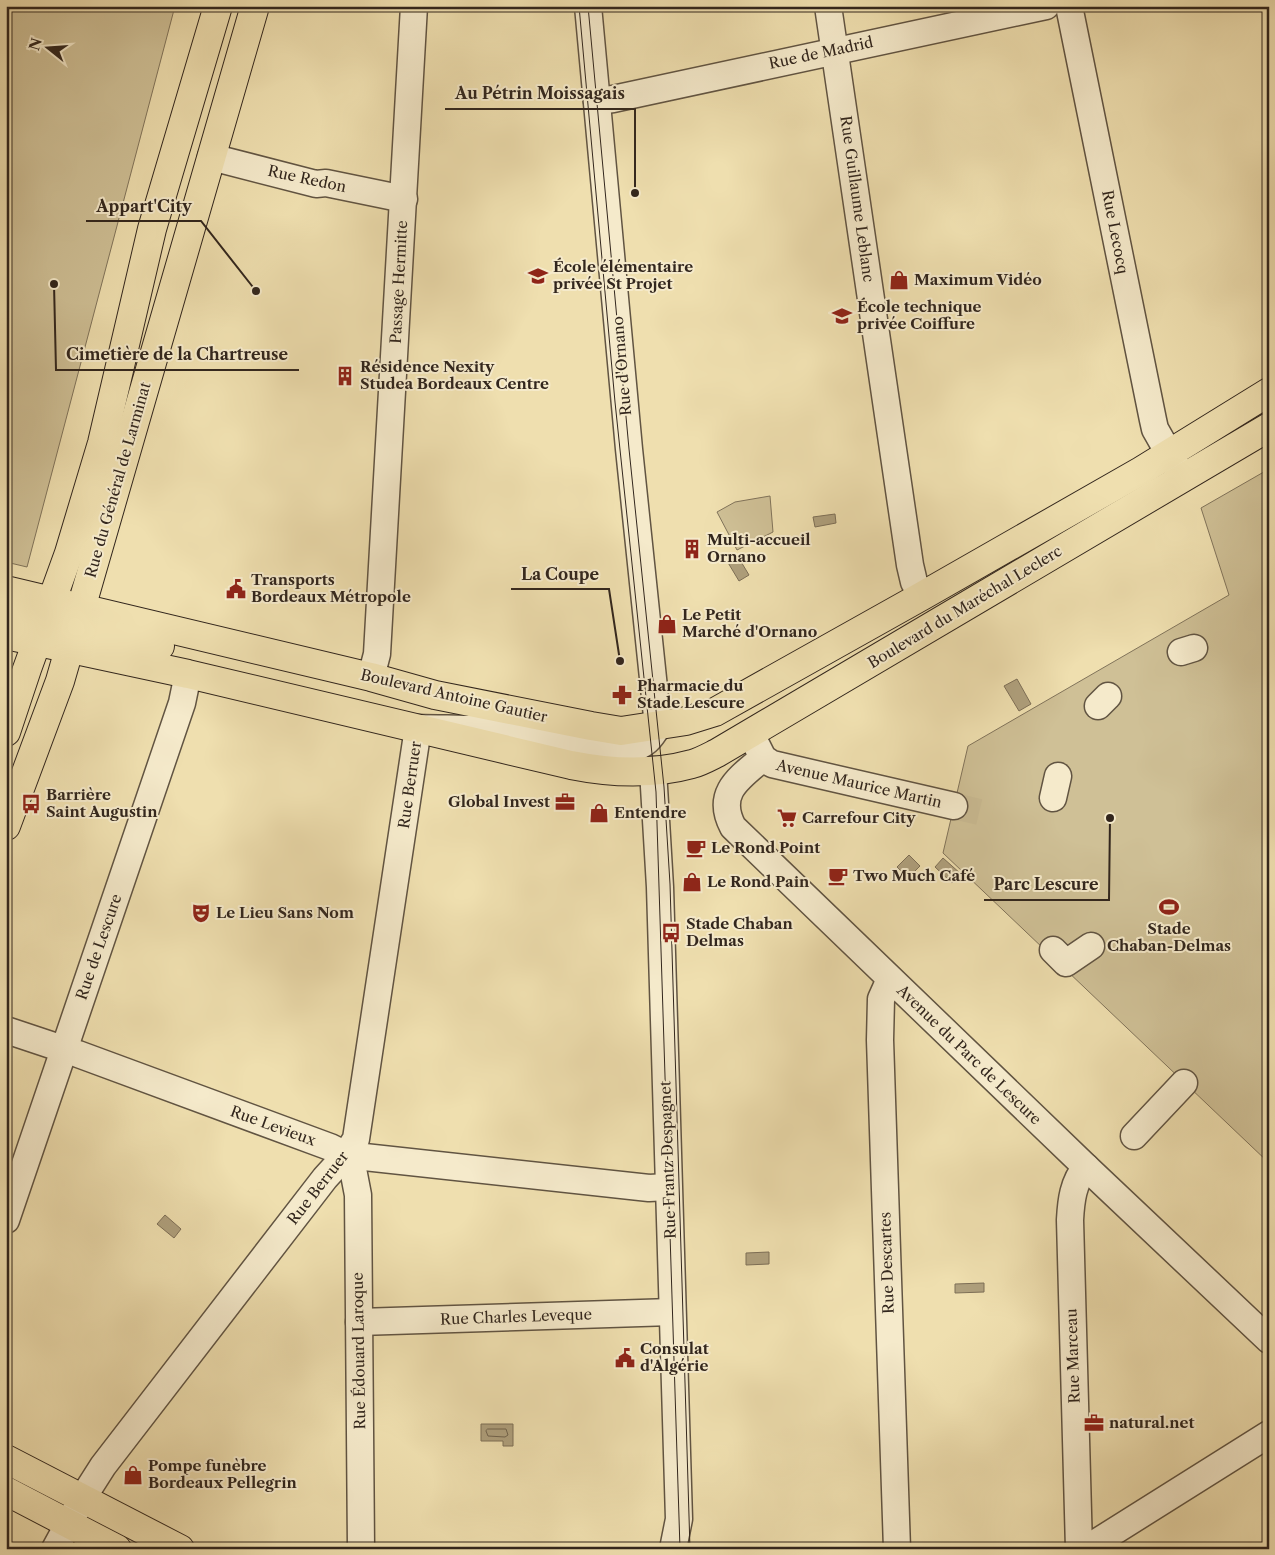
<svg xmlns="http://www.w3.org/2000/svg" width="1275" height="1555" font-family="'Libre Caslon Text',serif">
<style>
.green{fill:#cfc096;stroke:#80735a}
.water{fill:#afa07d;stroke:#7d6f57}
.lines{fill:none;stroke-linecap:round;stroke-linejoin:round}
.shore{stroke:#70634d;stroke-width:1}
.minor-tunnel{stroke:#c9ba92;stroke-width:26;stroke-dasharray:26 13;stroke-linecap:butt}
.minor-casing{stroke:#615442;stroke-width:29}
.major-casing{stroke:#32261d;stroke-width:30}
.minor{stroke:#f5eacb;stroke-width:26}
.major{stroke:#efdfaf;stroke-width:28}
.tram{stroke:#32261d;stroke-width:1}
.labels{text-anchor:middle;stroke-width:4;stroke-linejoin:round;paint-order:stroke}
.street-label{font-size:15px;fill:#32261d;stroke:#f5eacb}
.poi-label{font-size:15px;font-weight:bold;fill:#32261d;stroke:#f5eacb;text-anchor:start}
.leader{fill:none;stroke:#32261d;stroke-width:2}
.callout-dot{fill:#32261d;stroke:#f5eacb;stroke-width:2}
.callout-label{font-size:16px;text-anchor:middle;font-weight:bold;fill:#32261d;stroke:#f5eacb;stroke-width:4;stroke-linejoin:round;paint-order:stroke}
</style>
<rect width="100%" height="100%" fill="#efdfaf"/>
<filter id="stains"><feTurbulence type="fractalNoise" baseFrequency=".004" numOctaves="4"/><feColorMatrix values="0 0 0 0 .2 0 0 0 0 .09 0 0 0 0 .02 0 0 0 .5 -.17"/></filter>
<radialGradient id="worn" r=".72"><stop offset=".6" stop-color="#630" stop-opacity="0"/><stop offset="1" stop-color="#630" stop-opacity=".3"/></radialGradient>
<g class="green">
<polygon points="6,6 175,6 27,567 6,562"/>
<polygon points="1269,469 1269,1163 943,853 968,746 1229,595 1201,508"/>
<polygon points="770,496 773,532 737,550 717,512 735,502"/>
</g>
<g class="water">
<polygon points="835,514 836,523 815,527 813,517"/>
<polygon points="737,555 749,575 739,581 727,561"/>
<polygon points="1017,679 1031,704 1019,711 1004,686"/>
<polygon points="909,855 920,866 908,878 897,867"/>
<polygon points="943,858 961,874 952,883 935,867"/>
<polygon points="165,1215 181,1229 174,1238 157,1224"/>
<polygon points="769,1252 769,1264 746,1265 746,1253"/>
<polygon points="984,1283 984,1292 955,1293 955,1284"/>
<polygon points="481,1424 513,1424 513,1446 503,1446 503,1441 481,1441"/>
</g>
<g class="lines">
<polygon class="shore" points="488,1429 506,1429 508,1435 505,1437 488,1436 486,1431"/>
<polyline class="minor-tunnel" points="954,806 992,815"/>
<defs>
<g id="minor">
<polyline points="828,6 910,565 914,582 922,596"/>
<polyline points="1069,6 1153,420 1155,429 1180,473"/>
<polyline points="597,101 613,99 1046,6"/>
<polyline points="211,157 316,184 326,183 404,199"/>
<polyline points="1181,652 1194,648"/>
<polyline points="371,677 377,654 414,6"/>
<polyline points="1098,706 1108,696"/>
<polyline points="755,742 763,758 772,764 954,806"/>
<path d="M763 758C739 778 715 793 733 827L1086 1167 1269 1340"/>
<polyline points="653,770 660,887 679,1519 673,1549"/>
<polyline points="1053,798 1058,776"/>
<polyline points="1053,950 1066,963 1091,946"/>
<polyline points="890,979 881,999 880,1040 897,1549"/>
<polyline points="6,1030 78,1054 330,1147 346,1155 649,1188 668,1187"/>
<polyline points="1134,1136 1184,1083"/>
<polyline points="346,1155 353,1169 358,1195 361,1549"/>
<polyline points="6,1220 182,703 188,674"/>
<polyline points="359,1322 672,1312"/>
<path d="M55 1549 82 1499 103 1466 325 1178 346 1155 356 1139 418 728C447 729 477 728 506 731 542 735 595 756 630 749 645 746 651 738 658 726L629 449 588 6"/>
<path d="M1079 1549 1070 1220C1071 1201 1073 1182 1086 1167"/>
<polyline points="1086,1549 1269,1434"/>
</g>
<g id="major">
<polyline points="6,590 371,677 435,695 591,726 621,731 686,721 715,712 922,596 1141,471 1269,392"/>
<polyline points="6,613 29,614 59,611"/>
<path d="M6 635 188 674 571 765C611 773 652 775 692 764 700 762 709 757 717 753L1269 427"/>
<polyline points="58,636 74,631 89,631 160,646"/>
<polyline points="6,732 27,669 69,553 102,443 152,229 218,6"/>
<polyline points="6,826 60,681 255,6"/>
<polyline points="6,1459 180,1549"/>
<polyline points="6,1491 117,1549"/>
</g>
</defs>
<use href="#minor" class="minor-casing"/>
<use href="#major" class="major-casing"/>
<use href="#minor" class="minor"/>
<use href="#major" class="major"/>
<g class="tram">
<polyline points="579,6 615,402 656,792 680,1549"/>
<polyline points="588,6 629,449 664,787 670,884 690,1549"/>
</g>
</g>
<defs>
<symbol id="school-bare" viewBox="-9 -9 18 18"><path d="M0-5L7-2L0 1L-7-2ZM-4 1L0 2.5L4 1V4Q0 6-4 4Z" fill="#8f2418" stroke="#f5eacb" stroke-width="2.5" paint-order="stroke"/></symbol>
<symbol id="shop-bare" viewBox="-9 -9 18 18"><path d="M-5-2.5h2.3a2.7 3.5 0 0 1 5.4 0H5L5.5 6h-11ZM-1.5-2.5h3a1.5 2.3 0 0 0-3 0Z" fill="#8f2418" stroke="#f5eacb" stroke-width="2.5" paint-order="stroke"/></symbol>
<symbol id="building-bare" viewBox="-9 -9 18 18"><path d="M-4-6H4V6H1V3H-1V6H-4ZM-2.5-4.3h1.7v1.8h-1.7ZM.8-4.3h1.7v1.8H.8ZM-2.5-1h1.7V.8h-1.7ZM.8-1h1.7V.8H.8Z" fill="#8f2418" stroke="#f5eacb" stroke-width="2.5" paint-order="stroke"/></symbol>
<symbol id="civic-bare" viewBox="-9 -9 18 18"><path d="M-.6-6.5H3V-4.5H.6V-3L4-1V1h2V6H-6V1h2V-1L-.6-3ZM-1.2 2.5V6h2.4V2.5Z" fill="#8f2418" stroke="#f5eacb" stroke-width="2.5" paint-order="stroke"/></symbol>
<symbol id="pharmacy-bare" viewBox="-9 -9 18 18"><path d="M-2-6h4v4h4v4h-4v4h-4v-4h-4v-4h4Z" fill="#8f2418" stroke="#f5eacb" stroke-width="2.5" paint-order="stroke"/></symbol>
<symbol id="office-bare" viewBox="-9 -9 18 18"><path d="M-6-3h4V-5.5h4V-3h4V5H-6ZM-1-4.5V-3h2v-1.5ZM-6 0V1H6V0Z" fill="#8f2418" stroke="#f5eacb" stroke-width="2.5" paint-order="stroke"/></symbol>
<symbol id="bus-bare" viewBox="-9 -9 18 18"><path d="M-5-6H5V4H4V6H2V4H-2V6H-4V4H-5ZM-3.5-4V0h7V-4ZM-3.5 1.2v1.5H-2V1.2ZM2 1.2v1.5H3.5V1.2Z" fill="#8f2418" stroke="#f5eacb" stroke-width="2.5" paint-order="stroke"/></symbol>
<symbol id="supermarket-bare" viewBox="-9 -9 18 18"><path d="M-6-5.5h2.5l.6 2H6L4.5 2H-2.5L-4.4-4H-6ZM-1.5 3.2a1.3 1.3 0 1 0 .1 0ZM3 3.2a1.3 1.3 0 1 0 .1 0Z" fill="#8f2418" stroke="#f5eacb" stroke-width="2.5" paint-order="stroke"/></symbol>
<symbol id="cafe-bare" viewBox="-9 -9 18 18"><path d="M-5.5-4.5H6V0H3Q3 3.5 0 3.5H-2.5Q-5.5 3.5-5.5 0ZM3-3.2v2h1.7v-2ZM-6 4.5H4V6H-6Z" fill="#8f2418" stroke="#f5eacb" stroke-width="2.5" paint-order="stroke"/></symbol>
<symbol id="stadium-bare" viewBox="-9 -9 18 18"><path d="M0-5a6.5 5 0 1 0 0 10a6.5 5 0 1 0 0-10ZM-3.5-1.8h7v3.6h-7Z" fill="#8f2418" stroke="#f5eacb" stroke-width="2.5" paint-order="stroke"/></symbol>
<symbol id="theatre-bare" viewBox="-9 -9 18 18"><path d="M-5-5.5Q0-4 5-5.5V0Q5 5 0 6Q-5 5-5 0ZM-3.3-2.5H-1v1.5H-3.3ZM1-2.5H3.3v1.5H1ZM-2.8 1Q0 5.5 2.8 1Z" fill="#8f2418" stroke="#f5eacb" stroke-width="2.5" paint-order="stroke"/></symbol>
</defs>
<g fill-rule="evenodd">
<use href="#school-bare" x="524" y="262" width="28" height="28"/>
<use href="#shop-bare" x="885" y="266" width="28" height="28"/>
<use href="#school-bare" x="828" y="302" width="28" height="28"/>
<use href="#building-bare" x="331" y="362" width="28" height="28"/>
<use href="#building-bare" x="678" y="535" width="28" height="28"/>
<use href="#civic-bare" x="222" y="575" width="28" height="28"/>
<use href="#shop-bare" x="653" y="610" width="28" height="28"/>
<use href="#pharmacy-bare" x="608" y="681" width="28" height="28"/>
<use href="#office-bare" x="551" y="788" width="28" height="28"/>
<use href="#bus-bare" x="17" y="790" width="28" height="28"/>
<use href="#shop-bare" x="585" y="799" width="28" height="28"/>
<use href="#supermarket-bare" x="773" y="804" width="28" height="28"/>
<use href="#cafe-bare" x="682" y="834" width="28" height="28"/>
<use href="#cafe-bare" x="824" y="862" width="28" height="28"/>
<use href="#shop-bare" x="678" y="868" width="28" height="28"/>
<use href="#stadium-bare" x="1155" y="893" width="28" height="28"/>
<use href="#theatre-bare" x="187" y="899" width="28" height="28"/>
<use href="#bus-bare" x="657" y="919" width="28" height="28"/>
<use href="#civic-bare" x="611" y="1344" width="28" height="28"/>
<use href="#office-bare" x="1080" y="1409" width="28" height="28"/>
<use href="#shop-bare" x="119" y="1461" width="28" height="28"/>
</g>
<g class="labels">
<g class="street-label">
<text transform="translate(821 53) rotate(-12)" y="5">Rue de Madrid</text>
<text transform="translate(307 179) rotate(12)" y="5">Rue Redon</text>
<text transform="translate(857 199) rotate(82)" y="5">Rue Guillaume Leblanc</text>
<text transform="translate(1115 232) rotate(79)" y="5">Rue Lecocq</text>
<text transform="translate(399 282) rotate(-87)" y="5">Passage Hermitte</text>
<text transform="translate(622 366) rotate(-95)" y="5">Rue d'Ornano</text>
<text transform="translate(118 480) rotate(-74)" y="5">Rue du Général de Larminat</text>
<text transform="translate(965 607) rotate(-31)" y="5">Boulevard du Maréchal Leclerc</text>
<text transform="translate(454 696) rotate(13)" y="5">Boulevard Antoine Gautier</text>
<text transform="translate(859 784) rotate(13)" y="5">Avenue Maurice Martin</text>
<text transform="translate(410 785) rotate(-82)" y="5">Rue Berruer</text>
<text transform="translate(99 947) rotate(-71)" y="5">Rue de Lescure</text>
<text transform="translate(969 1055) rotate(44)" y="5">Avenue du Parc de Lescure</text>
<text transform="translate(273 1126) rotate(20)" y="5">Rue Levieux</text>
<text transform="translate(668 1160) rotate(-92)" y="5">Rue Frantz Despagnet</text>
<text transform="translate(318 1188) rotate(-52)" y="5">Rue Berruer</text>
<text transform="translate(887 1263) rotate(-92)" y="5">Rue Descartes</text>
<text transform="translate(516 1317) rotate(-2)" y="5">Rue Charles Leveque</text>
<text transform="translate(359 1351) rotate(-91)" y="5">Rue Édouard Laroque</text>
<text transform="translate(1073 1356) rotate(-92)" y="5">Rue Marceau</text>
</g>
<g class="poi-label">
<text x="553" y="272">École élémentaire<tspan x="553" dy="17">privée St Projet</tspan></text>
<text x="914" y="285">Maximum Vidéo</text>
<text x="857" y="312">École technique<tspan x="857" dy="17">privée Coiffure</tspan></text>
<text x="360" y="372">Résidence Nexity<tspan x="360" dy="17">Studea Bordeaux Centre</tspan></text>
<text x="707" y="545">Multi-accueil<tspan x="707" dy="17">Ornano</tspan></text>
<text x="251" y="585">Transports<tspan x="251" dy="17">Bordeaux Métropole</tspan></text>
<text x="682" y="620">Le Petit<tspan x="682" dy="17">Marché d'Ornano</tspan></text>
<text x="637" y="691">Pharmacie du<tspan x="637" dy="17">Stade Lescure</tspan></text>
<text x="46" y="800">Barrière<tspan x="46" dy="17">Saint Augustin</tspan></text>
<text x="550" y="807" text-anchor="end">Global Invest</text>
<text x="614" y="818">Entendre</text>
<text x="802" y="823">Carrefour City</text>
<text x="711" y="853">Le Rond Point</text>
<text x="853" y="881">Two Much Café</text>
<text x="707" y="887">Le Rond Pain</text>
<text x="216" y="918">Le Lieu Sans Nom</text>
<text x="686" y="929">Stade Chaban<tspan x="686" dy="17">Delmas</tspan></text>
<text x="1169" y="934" text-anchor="middle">Stade<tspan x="1169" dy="17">Chaban-Delmas</tspan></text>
<text x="640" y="1354">Consulat<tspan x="640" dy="17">d'Algérie</tspan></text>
<text x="1109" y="1428">natural.net</text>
<text x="148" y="1471">Pompe funèbre<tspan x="148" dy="17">Bordeaux Pellegrin</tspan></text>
</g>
</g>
<path class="leader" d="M635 193L635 109H445M256 291L201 221H86M54 284L56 370H299M620 661L609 589H511M1110 818L1109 900H984"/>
<g class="callout-dot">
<circle cx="635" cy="193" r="5"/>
<circle cx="256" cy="291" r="5"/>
<circle cx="54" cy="284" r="5"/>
<circle cx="620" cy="661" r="5"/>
<circle cx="1110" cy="818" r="5"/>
</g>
<g class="callout-label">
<text x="540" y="99">Au Pétrin Moissagais</text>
<text x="144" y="212">Appart'City</text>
<text x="177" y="360">Cimetière de la Chartreuse</text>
<text x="560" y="580">La Coupe</text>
<text x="1046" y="890">Parc Lescure</text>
</g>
<rect width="1275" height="1555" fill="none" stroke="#efdfaf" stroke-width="25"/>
<rect x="8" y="8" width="1260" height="1540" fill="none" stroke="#32261d" stroke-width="2.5"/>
<rect x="12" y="12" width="1250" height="1530" fill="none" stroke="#32261d"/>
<g transform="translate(48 48) rotate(287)" stroke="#f5eacb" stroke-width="4" paint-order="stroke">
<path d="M0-4L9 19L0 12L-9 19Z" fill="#32261d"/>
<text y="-8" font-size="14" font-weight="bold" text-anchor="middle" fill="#32261d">N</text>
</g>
<rect width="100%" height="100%" filter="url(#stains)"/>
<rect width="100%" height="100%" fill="url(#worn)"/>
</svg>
